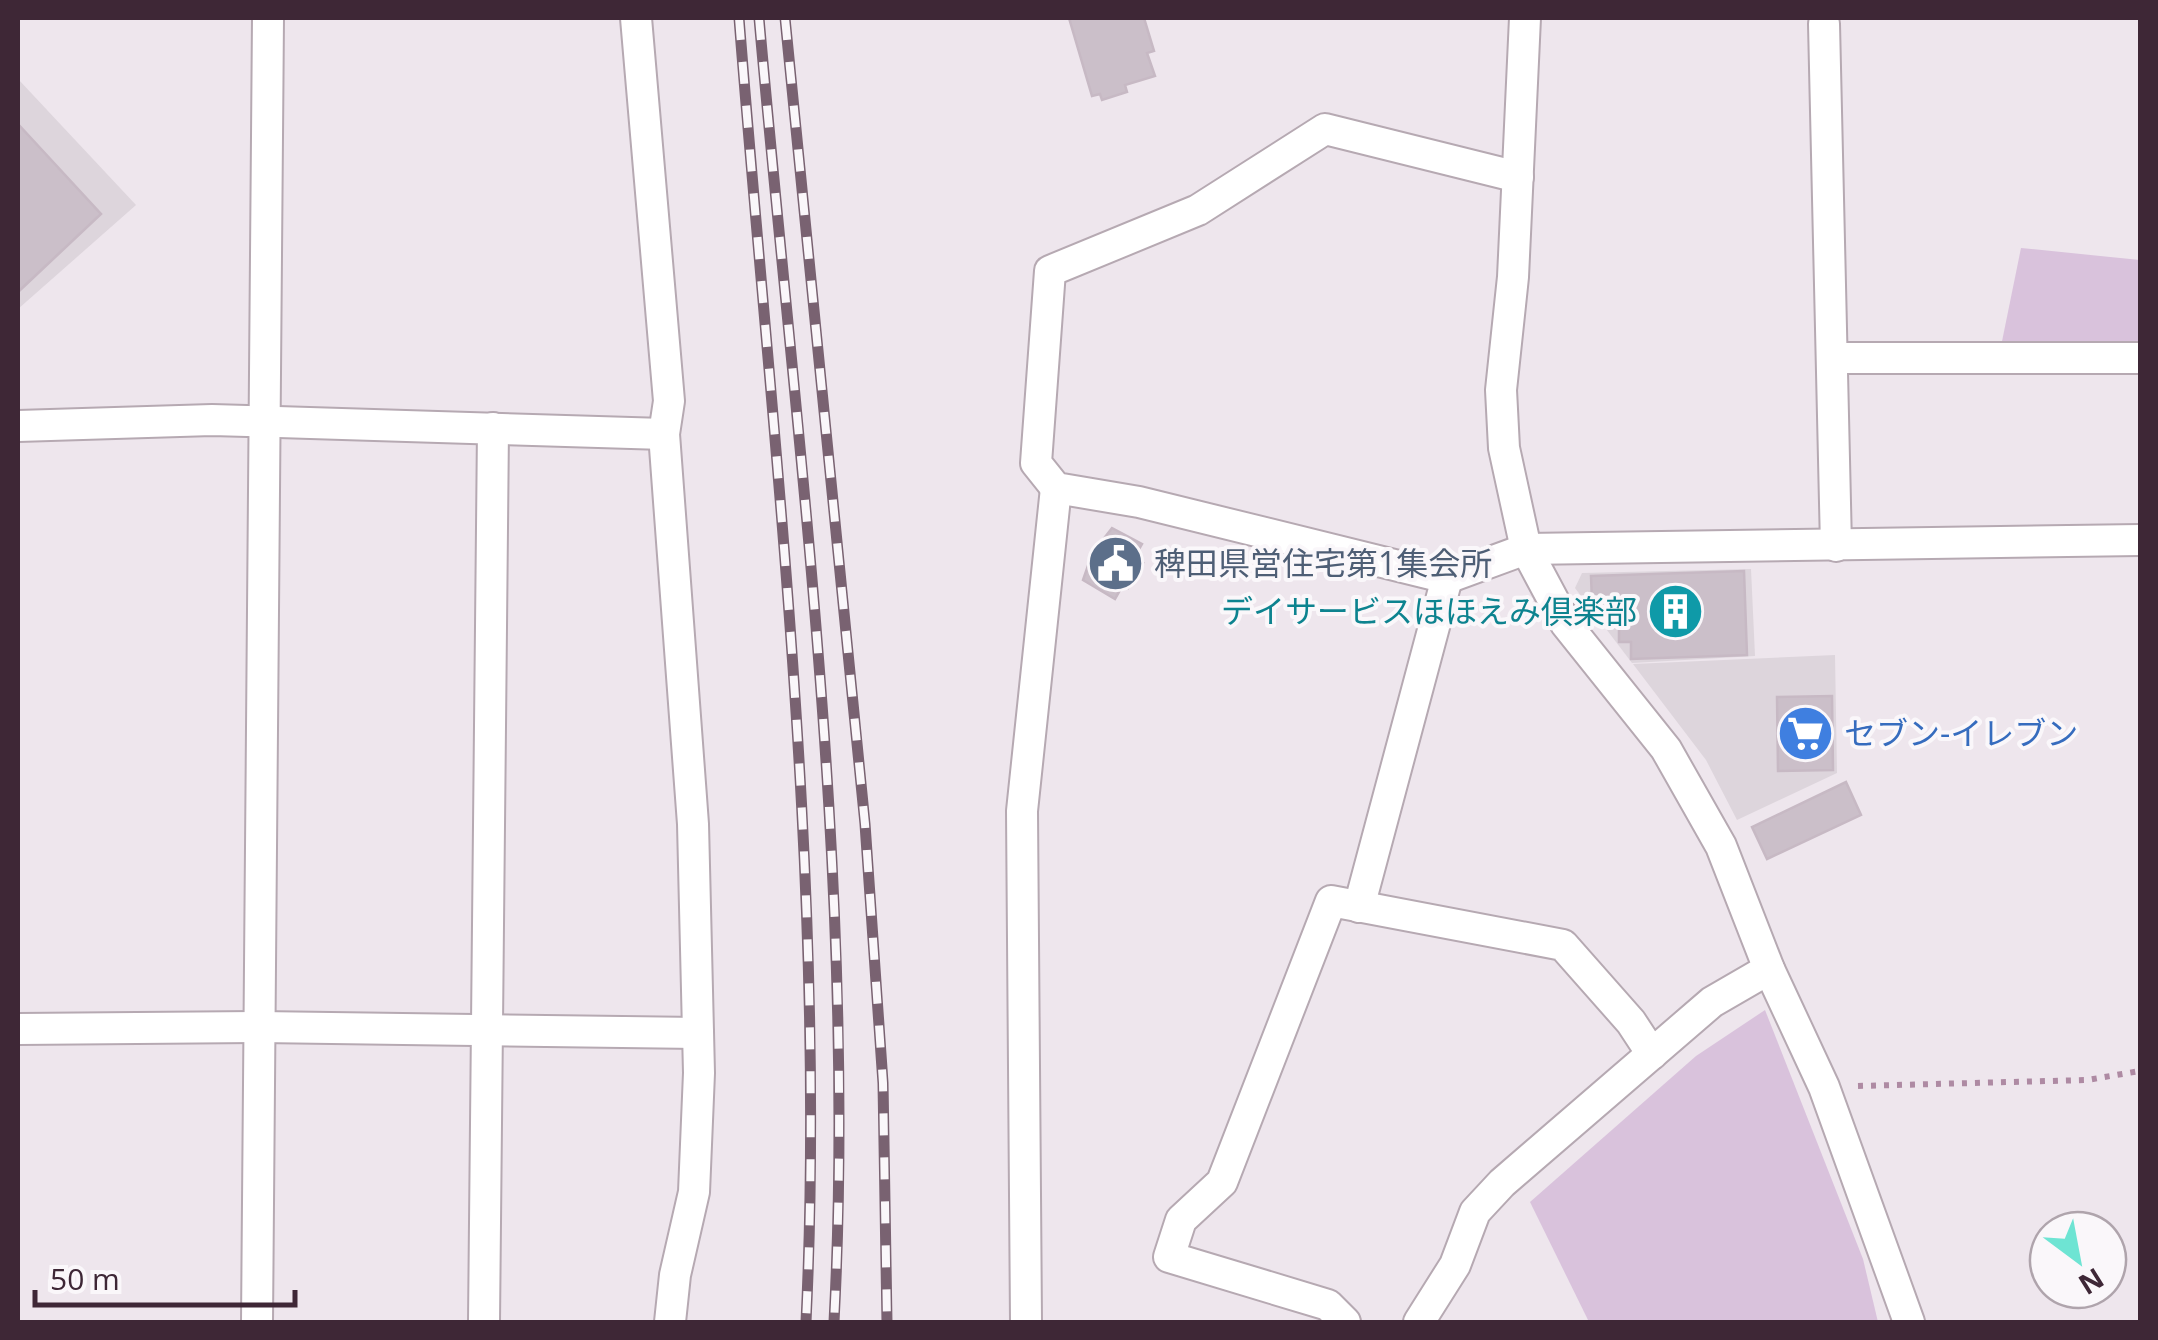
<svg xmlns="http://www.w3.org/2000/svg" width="2158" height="1340" font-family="'Open Sans','Noto Sans JP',sans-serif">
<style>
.built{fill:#ddd5dc}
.green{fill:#d9c2dc}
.building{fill:#cbbfc9;stroke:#c7b9c4;stroke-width:2.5}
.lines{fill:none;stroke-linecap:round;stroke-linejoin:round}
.minor-casing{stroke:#b6a9b2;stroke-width:34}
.path{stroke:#ae8aa3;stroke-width:6;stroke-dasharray:5 8;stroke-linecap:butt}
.minor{stroke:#fff;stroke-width:30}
.rail-casing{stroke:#796271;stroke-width:11}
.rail{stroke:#faf7fa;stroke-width:8;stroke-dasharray:22;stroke-linecap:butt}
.labels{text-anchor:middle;stroke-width:8;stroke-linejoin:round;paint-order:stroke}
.service-label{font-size:32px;fill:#4e5e75;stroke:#faf7fa;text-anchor:start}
.culture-label{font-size:32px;fill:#0d838f;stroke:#faf7fa;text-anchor:end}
.shop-label{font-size:32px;fill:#366cbe;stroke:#faf7fa;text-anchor:start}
</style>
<rect width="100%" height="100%" fill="#eee6ed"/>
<g class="built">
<polygon points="18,79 136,205 18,309"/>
<polygon points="1751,569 1755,656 1632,663 1575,588 1582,573"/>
<polygon points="1835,655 1837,773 1737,820 1706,760 1633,664"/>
</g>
<g class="green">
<polygon points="2021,248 2140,260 2140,358 1998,361"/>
<polygon points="1765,1010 1863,1259 1878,1322 1589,1322 1530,1202 1696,1056"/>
</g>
<g class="building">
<polygon points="1069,18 1144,18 1154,51 1147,53 1155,76 1125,85 1127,92 1102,100 1100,94 1092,96"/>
<polygon points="18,124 101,214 18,292"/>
<polygon points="1112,528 1142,544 1134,558 1143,563 1128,588 1123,585 1115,599 1083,580 1091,557 1096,561 1104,549 1098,546"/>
<polygon points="1744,571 1747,655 1631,659 1631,642 1619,642 1619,623 1607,624 1606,601 1592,602 1591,576"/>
<polygon points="1832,696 1833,770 1778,771 1777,697"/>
<polygon points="1846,782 1861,815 1767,859 1752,827"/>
</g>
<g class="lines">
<defs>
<g id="minor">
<polyline points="636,18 669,401 664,434 693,824 699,1073 694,1192 675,1275 670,1322"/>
<polyline points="1525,18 1513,277 1501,390 1504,448 1526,549 1566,624 1666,749 1721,846 1769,969 1824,1087 1909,1322"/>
<polyline points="1824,24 1836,546"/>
<polyline points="1518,177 1325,129 1198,210 1050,271 1036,463 1056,488 1139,502 1447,578 1526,549 2140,540"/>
<polyline points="1835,358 2140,358"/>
<polyline points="18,426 212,420 664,434"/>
<polyline points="1359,907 1447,578"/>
<polyline points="18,1029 260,1027 698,1033"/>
<polyline points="257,1322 268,18"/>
<polyline points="484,1322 493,428"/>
<polyline points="1026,1322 1022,811 1056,488"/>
<polyline points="1345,1322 1328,1305 1169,1257 1181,1220 1222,1182 1331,901 1563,945 1631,1022 1652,1054"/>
<polyline points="1419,1322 1455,1265 1475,1212 1502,1183 1712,1002 1769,969"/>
</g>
</defs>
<use href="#minor" class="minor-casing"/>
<polyline class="path" points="1858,1086 2087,1080 2140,1071"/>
<use href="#minor" class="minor"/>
<defs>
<g id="rail">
<path d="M739 18C773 451 827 887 806 1322"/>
<path d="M759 18C797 450 857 888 834 1322"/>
<polyline points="785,18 865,824 883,1083 887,1322"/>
</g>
</defs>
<use href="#rail" class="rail-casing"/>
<use href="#rail" class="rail"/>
</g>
<defs>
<symbol id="civic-disc" viewBox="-11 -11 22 22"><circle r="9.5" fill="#5c6f8a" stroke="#faf7fa"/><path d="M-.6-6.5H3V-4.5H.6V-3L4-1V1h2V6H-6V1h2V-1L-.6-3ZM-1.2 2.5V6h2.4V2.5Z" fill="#fff"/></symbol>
<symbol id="building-disc" viewBox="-11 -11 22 22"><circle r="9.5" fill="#0f9aa8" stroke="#faf7fa"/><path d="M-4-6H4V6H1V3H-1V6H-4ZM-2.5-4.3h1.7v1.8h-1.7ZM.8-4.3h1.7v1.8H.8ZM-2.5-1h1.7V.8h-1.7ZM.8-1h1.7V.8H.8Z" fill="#fff"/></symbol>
<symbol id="supermarket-disc" viewBox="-11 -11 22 22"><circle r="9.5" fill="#3f7fe0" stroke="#faf7fa"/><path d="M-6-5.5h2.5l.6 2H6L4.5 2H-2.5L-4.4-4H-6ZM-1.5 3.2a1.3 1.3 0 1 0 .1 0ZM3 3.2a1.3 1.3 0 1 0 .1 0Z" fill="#fff"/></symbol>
</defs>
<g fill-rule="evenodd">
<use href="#civic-disc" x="1084" y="532" width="63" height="63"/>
<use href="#building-disc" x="1644" y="580" width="63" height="63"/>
<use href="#supermarket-disc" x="1774" y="702" width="63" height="63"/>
</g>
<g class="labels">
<g class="service-label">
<text x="1154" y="575">稗田県営住宅第1集会所</text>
</g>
<g class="culture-label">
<text x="1637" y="623">デイサービスほほえみ倶楽部</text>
</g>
<g class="shop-label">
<text x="1844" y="745">セブン-イレブン</text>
</g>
</g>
<rect width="2158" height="1340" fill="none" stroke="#3e2736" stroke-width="40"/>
<g transform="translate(2078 1260) rotate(148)"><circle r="48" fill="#faf7fa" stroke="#afa4ac" stroke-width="2.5"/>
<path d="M0-8L18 38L0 25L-18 38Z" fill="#6ee4d3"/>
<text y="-15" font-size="28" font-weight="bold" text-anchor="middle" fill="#3e2736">N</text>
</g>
<path d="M35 1290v15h260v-15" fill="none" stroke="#3e2736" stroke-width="5"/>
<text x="50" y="1290" font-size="30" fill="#3e2736" stroke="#faf7fa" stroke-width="8" paint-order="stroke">50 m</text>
</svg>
